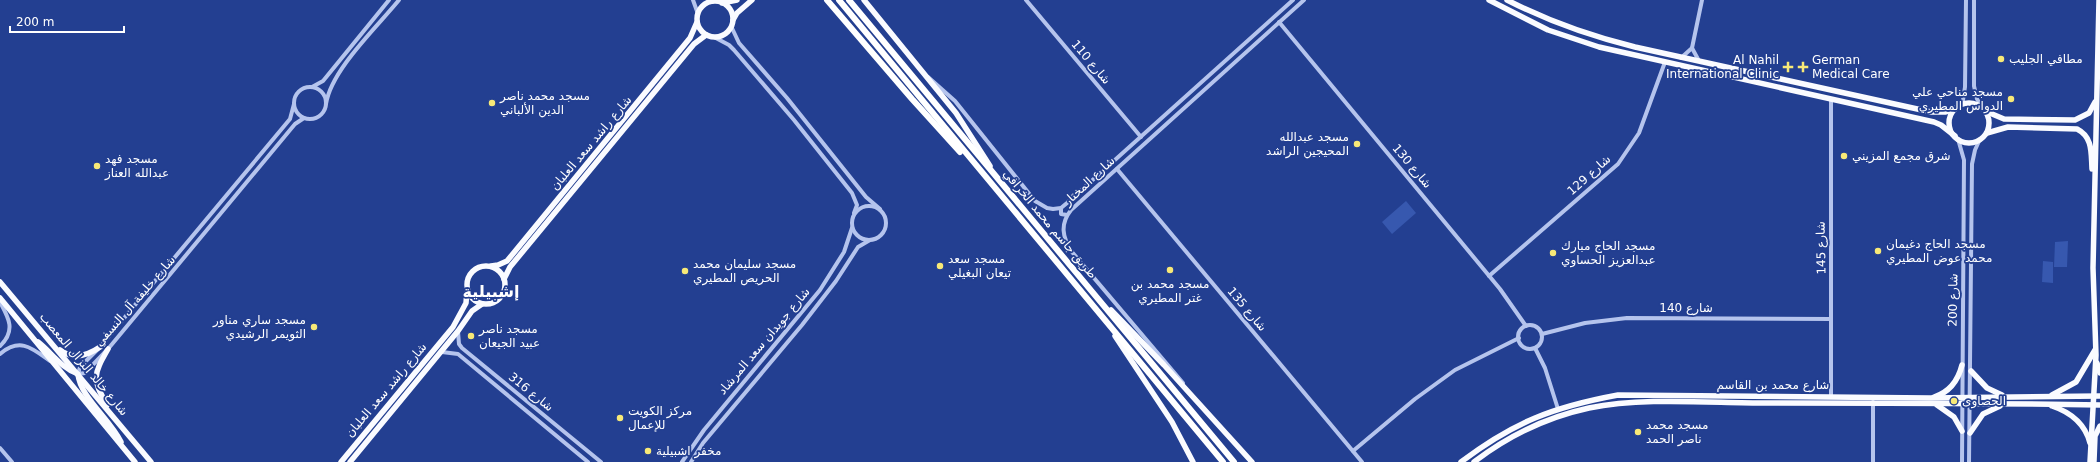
<svg xmlns="http://www.w3.org/2000/svg" width="2100" height="462" font-family="'DejaVu Sans','Noto Sans Arabic',sans-serif">
<style>
.green{fill:#3758af}
.lines{fill:none;stroke-linecap:round;stroke-linejoin:round}
.minor{stroke:#b5c4ed;stroke-width:4}
.major{stroke:#fafbff;stroke-width:5.5}
.highway{stroke:#fff;stroke-width:6}
.poi-dot{fill:#f8e977;stroke:#233f91;stroke-width:1.5}
.labels{text-anchor:middle;stroke-width:3.5;stroke-linejoin:round;paint-order:stroke}
.poi-label{font-size:12px;fill:#fff;stroke:#233f91;text-anchor:start}
.street-label{font-size:12px;fill:#fff;stroke:#233f91}
.district-label{font-size:16px;font-weight:bold;fill:#fff;stroke:#233f91}
</style>
<rect width="100%" height="100%" fill="#233f91"/>
<g class="green">
<polygon points="1406,201 1416,213 1392,234 1382,222"/>
<polygon points="2068,241 2067,267 2054,267 2055,242"/>
<polygon points="2043,261 2053,262 2053,283 2042,282"/>
</g>
<g class="lines">
<g class="minor">
<polyline points="693,0 698,14"/>
<polyline points="710,0 712,2"/>
<polyline points="1026,0 1141,137"/>
<polyline points="1974,0 1974,86 1977,99 1983,108"/>
<polyline points="1279,22 1500,289 1526,326"/>
<polyline points="731,26 739,43 787,98 866,197 880,209"/>
<polyline points="714,37 729,45 734,50 794,120 852,193 857,205 854,213"/>
<polyline points="1681,58 1692,48"/>
<polyline points="1699,61 1692,48 1702,0"/>
<polyline points="928,77 955,101 1035,201 1047,208 1053,209 1061,208 1067,203 1293,0"/>
<polyline points="312,87 323,81 389,0"/>
<circle cx="310" cy="103" r="16"/>
<polyline points="294,104 290,119 100,347 80,367 78,374 85,373 108,349 295,124 304,118"/>
<path d="M326 104C331 70 377 27 399 0"/>
<polyline points="1959,106 1963,100 1965,87 1966,0"/>
<polyline points="1958,139 1964,160 1962,462"/>
<polyline points="1117,169 1362,462"/>
<circle cx="869" cy="223" r="17"/>
<polyline points="1061,208 1061,214 1067,215"/>
<polyline points="1489,276 1618,164 1639,133 1665,62"/>
<path d="M0 302C9 318 16 331 0 346"/>
<circle cx="1530" cy="337" r="12"/>
<polyline points="458,332 459,344 462,348 601,462"/>
<polyline points="1542,334 1585,323 1627,318 1831,319"/>
<polyline points="1535,348 1545,368 1558,409"/>
<polyline points="442,352 458,354 588,462"/>
<path d="M0 354C20 337 32 348 50 361"/>
<path d="M1183 383 1072 252C1062 237 1060 224 1071 210L1304 0"/>
<polyline points="1831,396 1831,99"/>
<polyline points="0,448 12,462"/>
<polyline points="1353,451 1415,399 1455,370 1519,338"/>
<polyline points="682,462 704,430 820,290 844,252 852,228"/>
<polyline points="691,462 703,443 802,325 836,281 858,247 870,240"/>
<polyline points="1873,462 1873,402"/>
<polyline points="1969,462 1972,164 1975,150 1980,139"/>
</g>
<g class="major">
<polyline points="864,0 956,113 990,166"/>
<polyline points="1489,0 1548,30 1599,47 1934,122 1941,125 1955,136"/>
<path d="M1507 0C1548 21 1590 36 1635 47L1931 112H1945L1955 109"/>
<circle cx="715" cy="19" r="18"/>
<polyline points="722,3 737,0"/>
<polyline points="733,20 737,13 752,0"/>
<circle cx="1969" cy="123" r="20"/>
<polyline points="1985,111 2004,119 2075,120 2089,113 2095,102"/>
<path d="M1987 133 2008 127 2077 129C2093 137 2091 153 2092 169"/>
<circle cx="486" cy="285" r="19"/>
<polyline points="491,266 498,265 507,261 690,38 697,22"/>
<polyline points="504,279 510,267 694,44 706,35"/>
<polyline points="0,282 151,462"/>
<polyline points="0,298 135,462"/>
<polyline points="1111,310 1164,365 1252,462"/>
<polyline points="1115,336 1172,422 1193,462"/>
<path d="M38 342C52 353 61 368 78 374 80 397 110 419 121 442"/>
<path d="M60 350C73 360 87 356 100 347"/>
<polyline points="2097,363 2100,373"/>
<polyline points="1971,371 1987,388 2002,395"/>
<polyline points="2052,395 2076,382 2095,350"/>
<path d="M1934 397C1950 392 1958 381 1962 365"/>
<path d="M107 405C92 379 93 375 108 349"/>
<polyline points="1937,405 1954,417 1962,431"/>
<path d="M2052 406C2070 412 2085 424 2090 443"/>
<polyline points="1970,433 1983,414 2000,406"/>
<polyline points="2094,461 2095,436 2100,426"/>
<polyline points="341,462 453,327 466,303 467,290"/>
<polyline points="350,462 458,331 472,311 482,304"/>
<path d="M1461 462C1514 422 1553 407 1618 395L1930 398 2100 396"/>
<path d="M1474 462C1508 436 1547 417 1589 408 1644 397 1709 403 1766 403 1877 403 1989 403 2100 405"/>
<polyline points="2090,462 2096,355 2093,268 2099,0"/>
</g>
<g class="highway">
<polyline points="827,0 912,99 960,152"/>
<polyline points="839,0 1223,462"/>
<polyline points="849,0 1234,462"/>
</g>
</g>
<g class="poi-dot">
<circle cx="2001" cy="59" r="4"/>
<path d="M1786 61h4v4h4v4h-4v4h-4v-4h-4v-4h4z"/>
<path d="M1801 61h4v4h4v4h-4v4h-4v-4h-4v-4h4z"/>
<circle cx="2011" cy="99" r="4"/>
<circle cx="492" cy="103" r="4"/>
<circle cx="1357" cy="144" r="4"/>
<circle cx="1844" cy="156" r="4"/>
<circle cx="97" cy="166" r="4"/>
<circle cx="1878" cy="251" r="4"/>
<circle cx="1553" cy="253" r="4"/>
<circle cx="940" cy="266" r="4"/>
<circle cx="1170" cy="270" r="4"/>
<circle cx="685" cy="271" r="4"/>
<circle cx="314" cy="327" r="4"/>
<circle cx="471" cy="336" r="4"/>
<circle cx="1954" cy="401" r="4"/>
<circle cx="620" cy="418" r="4"/>
<circle cx="1638" cy="432" r="4"/>
<circle cx="648" cy="451" r="4"/>
</g>
<g class="labels">
<g class="poi-label">
<text x="2009" y="63">مطافي الجليب</text>
<text x="1779" y="64" text-anchor="end">Al Nahil<tspan x="1779" dy="14">International Clinic</tspan></text>
<text x="1812" y="64">German<tspan x="1812" dy="14">Medical Care</tspan></text>
<text x="2003" y="96" text-anchor="end">مسجد مناحي علي<tspan x="2003" dy="14">الدواس المطيري</tspan></text>
<text x="500" y="100">مسجد محمد ناصر<tspan x="500" dy="14">الدين الألباني</tspan></text>
<text x="1349" y="141" text-anchor="end">مسجد عبدالله<tspan x="1349" dy="14">المحيجين الراشد</tspan></text>
<text x="1852" y="160">شرق مجمع المزيني</text>
<text x="105" y="163">مسجد فهد<tspan x="105" dy="14">عبدالله العناز</tspan></text>
<text x="1886" y="248">مسجد الحاج دغيمان<tspan x="1886" dy="14">محمد عوض المطيري</tspan></text>
<text x="1561" y="250">مسجد الحاج مبارك<tspan x="1561" dy="14">عبدالعزيز الحساوي</tspan></text>
<text x="948" y="263">مسجد سعد<tspan x="948" dy="14">تيعان البغيلي</tspan></text>
<text x="693" y="268">مسجد سليمان محمد<tspan x="693" dy="14">الحريص المطيري</tspan></text>
<text x="1170" y="288" text-anchor="middle">مسجد محمد بن<tspan x="1170" dy="14">غتر المطيري</tspan></text>
<text x="306" y="324" text-anchor="end">مسجد ساري مناور<tspan x="306" dy="14">الثويمر الرشيدي</tspan></text>
<text x="479" y="333">مسجد ناصر<tspan x="479" dy="14">عبيد الجيعان</tspan></text>
<text x="1962" y="405">الحصاوى</text>
<text x="628" y="415">مركز الكويت<tspan x="628" dy="14">للإعمال</tspan></text>
<text x="1646" y="429">مسجد محمد<tspan x="1646" dy="14">ناصر الحمد</tspan></text>
<text x="656" y="455">مخفر اشبيلية</text>
</g>
<g class="street-label">
<text transform="translate(1091 62) rotate(50)" y="4">شارع 110</text>
<text transform="translate(591 143) rotate(-50)" y="4">شارع راشد سعد العلبان</text>
<text transform="translate(1412 166) rotate(50)" y="4">شارع 130</text>
<text transform="translate(1589 175) rotate(-42)" y="4">شارع 129</text>
<text transform="translate(1089 181) rotate(-43)" y="4">شارع المختار</text>
<text transform="translate(1050 224) rotate(50)" y="4">طريق جاسم محمد الخرافي</text>
<text transform="translate(1821 248) rotate(-91)" y="4">شارع 145</text>
<text transform="translate(1953 300) rotate(-89)" y="4">شارع 200</text>
<text transform="translate(135 301) rotate(-49)" y="4">شارع خليفة آل النسفي</text>
<text x="1686" y="312">شارع 140</text>
<text transform="translate(1247 309) rotate(50)" y="4">شارع 135</text>
<text transform="translate(764 341) rotate(-50)" y="4">شارع جويدان سعد المرشاد</text>
<text transform="translate(84 364) rotate(50)" y="4">شارع خالد النزال المعصب</text>
<text x="1773" y="389">شارع محمد بن القاسم</text>
<text transform="translate(386 390) rotate(-50)" y="4">شارع راشد سعد العلبان</text>
<text transform="translate(531 392) rotate(39)" y="4">شارع 316</text>
</g>
<g class="district-label">
<text x="491" y="297">إشبيلية</text>
</g>
</g>
<path d="M10 26v6h114v-6" fill="none" stroke="#ffffff" stroke-width="2"/>
<text x="16" y="26" font-size="12" fill="#ffffff" stroke="#233f91" stroke-width="3" paint-order="stroke">200 m</text>
</svg>
